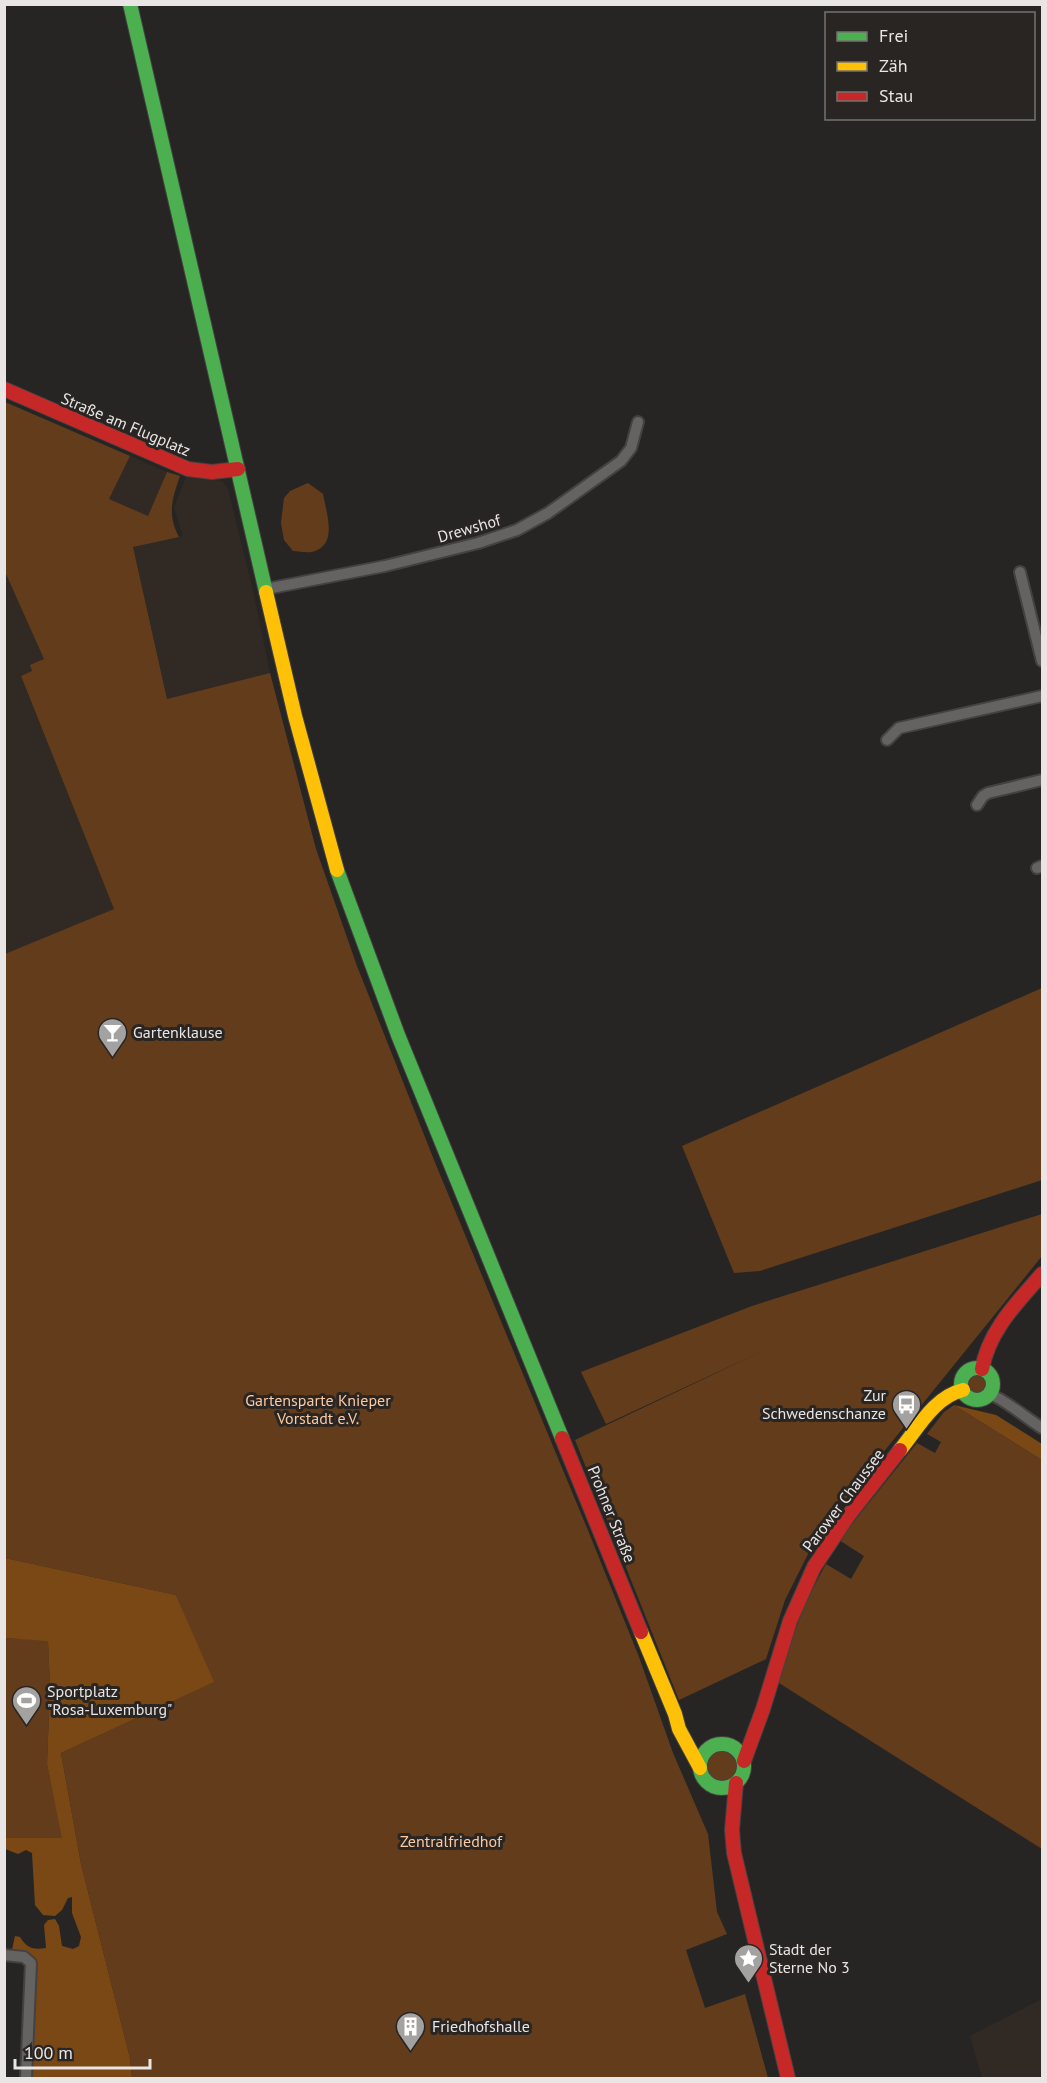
<svg xmlns="http://www.w3.org/2000/svg" width="1047" height="2083" font-family="'PT Sans',sans-serif">
<style>
.built{fill:#312a24}
.green{fill:#633d1b}
.forest{fill:#7a4815}
.lines{fill:none;stroke-linecap:round;stroke-linejoin:round}
.street-casing{stroke:#434141;stroke-width:14}
.fast-casing{stroke:#434141;stroke-width:16}
.slow-casing{stroke:#434141;stroke-width:16}
.jam-casing{stroke:#434141;stroke-width:16}
.street{stroke:#656362;stroke-width:10}
.fast{stroke:#4caf50;stroke-width:14}
.slow{stroke:#ffc107;stroke-width:14}
.jam{stroke:#c62828;stroke-width:14}
.labels{text-anchor:middle;stroke-width:6;stroke-linejoin:round;paint-order:stroke}
.street-label{font-size:16px;fill:#e8e5e4;stroke:#282523}
.poi-label{font-size:16px;fill:#e8e5e4;stroke:#282523;text-anchor:start}
.park-label{font-size:16px;fill:#fdc9a0;stroke:#282523}
</style>
<rect width="100%" height="100%" fill="#272524"/>
<g class="built">
<polygon points="130,456 167,472 148,516 109,499"/>
<polygon points="186,477 222,481 228,489 253,591 270,673 167,699 133,547 183,536 174,508"/>
<polygon points="4,574 6,574 44,659 32,671 21,677 114,909 4,957"/>
<polygon points="1042,1999 1042,2078 982,2078 970,2036"/>
</g>
<g class="green">
<path d="M5 402 130 456 109 499 148 516 167 472 180 476C172 499 167 515 179 537L133 547 167 699 270 673 316 849 357 966 436 1165 587 1528 639 1657 673 1753 708 1834 717 1912 727 1934 686 1950 705 2008 745 1994 768 2078H132L130 2058 81 1864 61 1753 213 1682 176 1595 5 1558V954L114 909 21 676 32 671 30 665 44 659 6 574H5Z"/>
<path d="M308 483 323 494C326 512 339 546 312 552 306 553 299 551 293 551L284 540 281 523 284 498 290 491Z"/>
<polygon points="1042,988 1042,1180 760,1271 734,1273 682,1146"/>
<polygon points="1042,1214 1042,1256 827,1522 809,1552 785,1600 766,1659 679,1700 575,1440 765,1350 606,1424 581,1372 752,1306"/>
<circle cx="978" cy="1384" r="10"/>
<path d="M954 1405 1042 1460V1849L779 1683C791 1638 803 1605 826 1564L851 1579 864 1556 839 1540 917 1443 935 1453 941 1442 927 1434 944 1412Z"/>
<polygon points="5,1638 48,1640 50,1687 47,1764 63,1838 5,1838"/>
<circle cx="722" cy="1766" r="17"/>
</g>
<g class="forest">
<polygon points="954,1405 996,1415 1042,1444 1042,1460"/>
<path d="M5 1558 176 1595 214 1682 61 1753 81 1864 130 2058 132 2078H31L34 2050 31 2048 34 1964 11 1954 15 1936 20 1937C27 1948 32 1950 46 1948L44 1925 48 1920 55 1919 59 1926 62 1946 73 1949 79 1946 81 1937 72 1913V1897L68 1898 62 1910 55 1916 43 1915 35 1905 32 1853 26 1850 18 1854 5 1849V1838H62L47 1764 50 1687 48 1641 5 1638Z"/>
</g>
<g class="lines">
<defs>
<g id="street">
<polyline points="1020,572 1042,661"/>
<polyline points="266,589 385,566 478,543 517,530 548,513 621,461 631,448 638,422"/>
<polyline points="887,740 899,728 1042,696"/>
<polyline points="977,805 983,796 988,793 1042,780"/>
<polyline points="1037,868 1042,866"/>
<path d="M990 1394C1007 1401 1026 1418 1042 1428"/>
<polyline points="4,1955 24,1957 31,1963 26,2078"/>
</g>
<g id="fast">
<polyline points="130,4 266,592"/>
<polyline points="337,870 398,1035 562,1438"/>
<circle cx="977" cy="1384" r="16"/>
<circle cx="722" cy="1766" r="22"/>
</g>
<g id="slow">
<polyline points="266,592 295,716 337,870"/>
<path d="M900 1450C918 1428 934 1397 963 1390"/>
<polyline points="641,1632 675,1714 679,1729 700,1768"/>
</g>
<g id="jam">
<polyline points="4,389 188,469 212,472 238,469"/>
<path d="M982 1369C989 1330 1017 1303 1042 1274"/>
<polyline points="562,1438 641,1632"/>
<polyline points="744,1761 763,1709 790,1621 814,1567 848,1516 900,1450"/>
<polyline points="736,1783 732,1830 734,1853 788,2078"/>
</g>
</defs>
<use href="#street" class="street-casing"/>
<use href="#fast" class="fast-casing"/>
<use href="#slow" class="slow-casing"/>
<use href="#jam" class="jam-casing"/>
<use href="#street" class="street"/>
<use href="#fast" class="fast"/>
<use href="#slow" class="slow"/>
<use href="#jam" class="jam"/>
</g>
<defs>
<symbol id="bar-pin" viewBox="-11 -11 22 30"><path d="M0 17L-7.5 6A9.5 9.5 0 1 1 7.5 6Z" fill="#a4a2a1" stroke="#282523"/><path d="M-6-5H6L.8 .8V4.5H3.5V6h-7V4.5H-.8V.8Z" fill="#fff"/></symbol>
<symbol id="bus-pin" viewBox="-11 -11 22 30"><path d="M0 17L-7.5 6A9.5 9.5 0 1 1 7.5 6Z" fill="#a4a2a1" stroke="#282523"/><path d="M-5-6H5V4H4V6H2V4H-2V6H-4V4H-5ZM-3.5-4V0h7V-4ZM-3.5 1.2v1.5H-2V1.2ZM2 1.2v1.5H3.5V1.2Z" fill="#fff"/></symbol>
<symbol id="stadium-pin" viewBox="-11 -11 22 30"><path d="M0 17L-7.5 6A9.5 9.5 0 1 1 7.5 6Z" fill="#a4a2a1" stroke="#282523"/><path d="M0-5a6.5 5 0 1 0 0 10a6.5 5 0 1 0 0-10ZM-3.5-1.8h7v3.6h-7Z" fill="#fff"/></symbol>
<symbol id="sight-pin" viewBox="-11 -11 22 30"><path d="M0 17L-7.5 6A9.5 9.5 0 1 1 7.5 6Z" fill="#a4a2a1" stroke="#282523"/><path d="M0-6L1.8-2.2L6-1.7L2.9 1.2L3.7 5.4L0 3.3L-3.7 5.4L-2.9 1.2L-6-1.7L-1.8-2.2Z" fill="#fff"/></symbol>
<symbol id="building-pin" viewBox="-11 -11 22 30"><path d="M0 17L-7.5 6A9.5 9.5 0 1 1 7.5 6Z" fill="#a4a2a1" stroke="#282523"/><path d="M-4-6H4V6H1V3H-1V6H-4ZM-2.5-4.3h1.7v1.8h-1.7ZM.8-4.3h1.7v1.8H.8ZM-2.5-1h1.7V.8h-1.7ZM.8-1h1.7V.8H.8Z" fill="#fff"/></symbol>
</defs>
<g fill-rule="evenodd">
<use href="#bar-pin" x="96" y="1016" width="33" height="45"/>
<use href="#bus-pin" x="890" y="1388" width="33" height="45"/>
<use href="#stadium-pin" x="10" y="1684" width="33" height="45"/>
<use href="#sight-pin" x="732" y="1942" width="33" height="45"/>
<use href="#building-pin" x="394" y="2010" width="33" height="45"/>
</g>
<g class="labels">
<g class="street-label">
<text transform="translate(126 424) rotate(23)" y="6">Straße am Flugplatz</text>
<text transform="translate(469 528) rotate(-16)" y="6">Drewshof</text>
<text transform="translate(843 1500) rotate(-53)" y="6">Parower Chaussee</text>
<text transform="translate(612 1514) rotate(68)" y="6">Prohner Straße</text>
</g>
<g class="poi-label">
<text x="133" y="1038">Gartenklause</text>
<text x="886" y="1401" text-anchor="end">Zur<tspan x="886" dy="18">Schwedenschanze</tspan></text>
<text x="47" y="1697">Sportplatz<tspan x="47" dy="18">"Rosa-Luxemburg"</tspan></text>
<text x="769" y="1955">Stadt der<tspan x="769" dy="18">Sterne No 3</tspan></text>
<text x="432" y="2032">Friedhofshalle</text>
</g>
<g class="park-label">
<text x="318" y="1406">Gartensparte Knieper<tspan x="318" dy="18">Vorstadt e.V.</tspan></text>
<text x="451" y="1847">Zentralfriedhof</text>
</g>
</g>
<rect width="1047" height="2083" fill="none" stroke="#e8e5e4" stroke-width="12"/>
<rect x="825" y="12" width="210" height="108" fill="#282523" stroke="#757270" stroke-width="1.5"/>
<rect x="837" y="32" width="30" height="9" fill="#4caf50" stroke="#757270" stroke-width="1.5"/>
<text x="879" y="42" font-size="18" fill="#e8e5e4">Frei</text>
<rect x="837" y="62" width="30" height="9" fill="#ffc107" stroke="#757270" stroke-width="1.5"/>
<text x="879" y="72" font-size="18" fill="#e8e5e4">Zäh</text>
<rect x="837" y="92" width="30" height="9" fill="#c62828" stroke="#757270" stroke-width="1.5"/>
<text x="879" y="102" font-size="18" fill="#e8e5e4">Stau</text>
<path d="M15 2059v9h135v-9" fill="none" stroke="#e8e5e4" stroke-width="3"/>
<text x="24" y="2059" font-size="18" fill="#e8e5e4" stroke="#282523" stroke-width="4.5" paint-order="stroke">100 m</text>
</svg>
